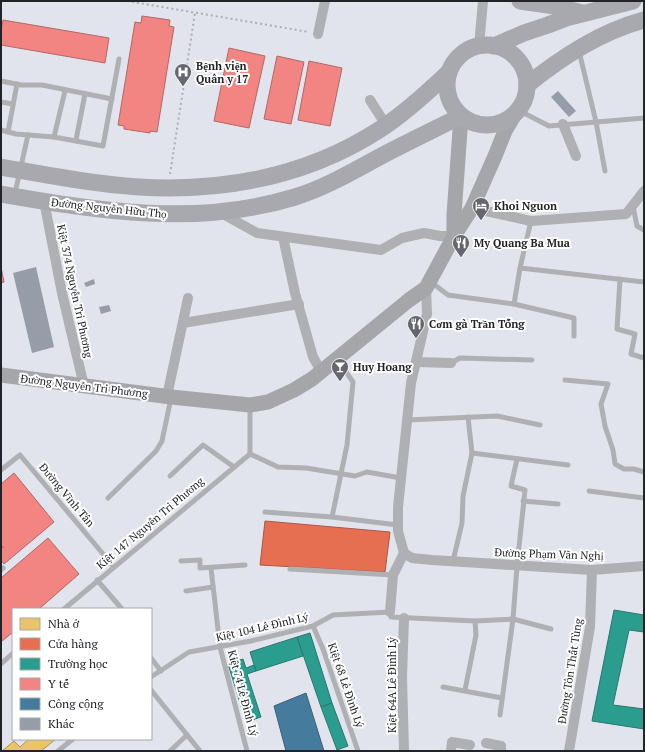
<svg xmlns="http://www.w3.org/2000/svg" width="645" height="752" font-family="'PT Serif',serif">
<style>
.homes{fill:#e9c46a;stroke:#ad9456}
.shops{fill:#e76f51;stroke:#ab5845}
.schools{fill:#2a9d8f;stroke:#277870}
.health{fill:#f28482;stroke:#b36767}
.public{fill:#457b9d;stroke:#3a617a}
.building{fill:#979ca9}
.lines{fill:none;stroke-linecap:round;stroke-linejoin:round}
.path{stroke:#acaeb0;stroke-width:2;stroke-dasharray:2 3;stroke-linecap:butt}
.lane{stroke:#afb0b3;stroke-width:5}
.street{stroke:#afb0b3;stroke-width:10}
.secondary{stroke:#a5a6aa;stroke-width:15}
.primary{stroke:#a8a9ae;stroke-width:17}
.labels{text-anchor:middle;stroke-width:4;stroke-linejoin:round;paint-order:stroke}
.poi-label{font-size:11px;font-weight:bold;fill:#202328;stroke:#fff;text-anchor:start}
.street-label{font-size:11px;fill:#202328;stroke:#fff}
</style>
<rect width="100%" height="100%" fill="#e1e4ec"/>
<polygon class="homes" points="29,739 56,739 41,751 2,751 14,741 20,747"/>
<polygon class="shops" points="265,521 390,532 385,572 260,565"/>
<g class="schools">
<polygon points="614,610 644,615 644,632 629,630 613,705 644,709 644,729 592,721"/>
<polygon points="310,633 332,703 321,707 297,637"/>
<polygon points="297,637 303,656 256,671 250,652"/>
<polygon points="243,659 246,668 254,665 256,671 247,674 261,717 246,722 228,664"/>
<polygon points="332,703 348,746 337,750 321,707"/>
</g>
<g class="health">
<polygon points="142,16 170,20 169,26 174,27 157,132 150,131 150,133 124,129 124,126 118,125 135,22 141,23"/>
<polygon points="3,20 109,38 105,63 1,45 1,31"/>
<polygon points="229,48 265,56 249,128 214,121"/>
<polygon points="277,56 304,62 291,124 264,119"/>
<polygon points="309,61 342,68 330,126 298,120"/>
<polygon points="1,267 4,282 1,283"/>
<polygon points="14,473 54,522 4,564 1,560 1,549 3,547 1,545 1,484"/>
<polygon points="48,538 79,574 39,609 13,609 13,632 1,642 1,578"/>
</g>
<polygon class="public" points="306,693 324,751 286,751 274,706"/>
<g class="building">
<polygon points="558,91 576,111 569,117 551,97"/>
<polygon points="36,267 54,347 32,353 13,273"/>
<polygon points="94,279 95,284 86,287 84,283"/>
<polygon points="109,305 111,311 101,314 99,307"/>
</g>
<g class="lines">
<g class="path">
<polyline points="127,1 309,32"/>
<polyline points="170,174 195,13"/>
</g>
<g class="lane">
<polyline points="579,51 596,122 605,171"/>
<polyline points="1,81 21,85 42,85 112,99"/>
<polyline points="1,102 13,104"/>
<polyline points="518,110 549,126 644,118"/>
<polyline points="1,130 16,134 54,137 65,91"/>
<polyline points="8,132 17,84"/>
<polyline points="54,137 103,146 119,59"/>
<polyline points="76,140 85,94"/>
<polyline points="15,193 28,135"/>
<polyline points="633,206 637,226 644,230"/>
<polyline points="520,268 644,282"/>
<polyline points="620,279 617,329 635,334 631,354 644,358"/>
<polyline points="431,282 448,295 514,304 520,268 531,221"/>
<polyline points="514,304 574,318 574,336"/>
<polyline points="451,363 460,358 532,360"/>
<polyline points="565,380 608,384 601,404 605,426 613,450 615,464 624,469 634,469 644,472"/>
<polyline points="407,420 497,416 540,425"/>
<polyline points="472,453 568,465"/>
<polyline points="250,454 278,467 306,468 355,476 367,472 401,478"/>
<polyline points="250,454 250,406"/>
<polyline points="1,470 20,455 114,567"/>
<polyline points="170,476 203,445 234,467"/>
<polyline points="589,491 644,498"/>
<polyline points="108,498 156,451 162,441 171,398"/>
<polyline points="523,501 558,504"/>
<polyline points="265,512 332,517 398,525"/>
<polyline points="332,517 347,445 353,382 337,359"/>
<polyline points="181,561 200,560 200,568 245,565"/>
<polyline points="453,561 462,523 463,496 472,453 468,417"/>
<polyline points="211,568 220,647 247,751"/>
<polyline points="290,569 393,575"/>
<polyline points="1,570 3,568"/>
<polyline points="97,580 122,609"/>
<polyline points="186,591 213,587"/>
<polyline points="64,609 250,454"/>
<polyline points="475,621 513,619 551,629"/>
<polyline points="313,626 323,649 358,751"/>
<polyline points="151,658 161,671"/>
<polyline points="1,664 13,653"/>
<polyline points="151,677 189,652 251,641 313,626 333,615 390,612 391,617 475,621 476,635 465,690"/>
<polyline points="443,687 502,698"/>
<polyline points="151,690 200,751"/>
<polyline points="500,715 513,619 517,566 525,490 511,486 517,459"/>
<polyline points="58,751 73,739"/>
<polyline points="170,751 187,735"/>
</g>
<g class="street">
<polyline points="318,34 325,1"/>
<polyline points="479,46 483,1"/>
<polyline points="370,100 386,125"/>
<polyline points="563,124 576,156"/>
<polyline points="44,201 62,293 84,386"/>
<polyline points="472,208 531,221 626,214 644,191"/>
<polyline points="221,213 257,233 381,250 402,238 424,233 440,236 454,236"/>
<polyline points="283,237 295,293 313,357 321,371"/>
<polyline points="426,288 427,314 411,383 398,507 398,531 404,553 412,558 432,560 592,570 644,566"/>
<polyline points="183,323 299,304"/>
<polyline points="416,362 451,363"/>
<polyline points="167,396 188,298"/>
<polyline points="390,612 393,575 404,553"/>
<polyline points="486,743 501,746 501,751"/>
<polyline points="404,751 402,677 404,618"/>
<polyline points="451,751 452,742 470,745"/>
<polyline points="569,751 590,627 592,570"/>
</g>
<g class="secondary">
<polyline points="454,236 454,215 461,116"/>
<polyline points="1,375 171,397 250,405 268,402 294,390 312,379 409,300 426,288 454,236 472,208 495,156 505,131 515,114"/>
</g>
<g class="primary">
<polyline points="520,1 555,6 582,13"/>
<circle cx="487" cy="85" r="40"/>
<polyline points="494,46 524,33 548,25 566,18 633,1"/>
<path d="M527 85C562 57 600 32 644 20"/>
<path d="M1 167C47 175 93 184 139 187 225 192 306 177 379 130 404 114 427 93 449 72"/>
<path d="M1 194C99 211 197 227 295 197 327 187 355 170 385 154 410 141 435 129 461 116"/>
</g>
</g>
<defs>
<symbol id="hospital-pin" viewBox="-11 -11 22 30"><path d="M0 17L-7.5 6A9.5 9.5 0 1 1 7.5 6Z" fill="#64676d" stroke="#fff"/><path d="M-5-5h3v3.5h4V-5h3V5h-3V1.5h-4V5h-3Z" fill="#fff"/></symbol>
<symbol id="hotel-pin" viewBox="-11 -11 22 30"><path d="M0 17L-7.5 6A9.5 9.5 0 1 1 7.5 6Z" fill="#64676d" stroke="#fff"/><path d="M-6-4.5h1.5V1H6V5H4.5V3h-9V5H-6ZM-4 0a1.8 1.8 0 1 1 3.6 0ZM.5 0V-2.5h3Q6-2.5 6 0Z" fill="#fff"/></symbol>
<symbol id="restaurant-pin" viewBox="-11 -11 22 30"><path d="M0 17L-7.5 6A9.5 9.5 0 1 1 7.5 6Z" fill="#64676d" stroke="#fff"/><path d="M-5-6h1v4h1v-4h1v4h1v-4h1v5L-1.5 .5V6h-2V.5L-5-1ZM5-6V6H3V1.5H1.5Q1.5-4 5-6Z" fill="#fff"/></symbol>
<symbol id="bar-pin" viewBox="-11 -11 22 30"><path d="M0 17L-7.5 6A9.5 9.5 0 1 1 7.5 6Z" fill="#64676d" stroke="#fff"/><path d="M-6-5H6L.8 .8V4.5H3.5V6h-7V4.5H-.8V.8Z" fill="#fff"/></symbol>
</defs>
<g fill-rule="evenodd">
<use href="#hospital-pin" x="173" y="62" width="20" height="27"/>
<use href="#hotel-pin" x="471" y="196" width="20" height="27"/>
<use href="#restaurant-pin" x="451" y="233" width="20" height="27"/>
<use href="#restaurant-pin" x="406" y="314" width="20" height="27"/>
<use href="#bar-pin" x="330" y="357" width="20" height="27"/>
</g>
<g class="labels">
<g class="poi-label">
<text x="196" y="70">Bệnh viện<tspan x="196" dy="13">Quân y 17</tspan></text>
<text x="494" y="210">Khoi Nguon</text>
<text x="474" y="247">My Quang Ba Mua</text>
<text x="429" y="328">Cơm gà Trần Tống</text>
<text x="353" y="371">Huy Hoang</text>
</g>
<g class="street-label">
<text transform="translate(109 208) rotate(6)" y="4">Đường Nguyễn Hữu Thọ</text>
<text transform="translate(75 291) rotate(78)" y="4">Kiệt 374 Nguyễn Tri Phương</text>
<text transform="translate(84 386) rotate(7)" y="4">Đường Nguyễn Tri Phương</text>
<text transform="translate(67 495) rotate(50)" y="4">Đường Vĩnh Tân</text>
<text transform="translate(150 523) rotate(-40)" y="4">Kiệt 147 Nguyễn Tri Phương</text>
<text transform="translate(549 554) rotate(2)" y="4">Đường Phạm Văn Nghị</text>
<text transform="translate(262 627) rotate(-13)" y="4">Kiệt 104 Lê Đình Lý</text>
<text transform="translate(570 671) rotate(-81)" y="4">Đường Tôn Thất Tùng</text>
<text transform="translate(346 685) rotate(71)" y="4">Kiệt 68 Lê Đình Lý</text>
<text transform="translate(392 685) rotate(-90)" y="4">Kiệt 64A Lê Đình Lý</text>
<text transform="translate(243 693) rotate(75)" y="4">Kiệt 74 Lê Đình Lý</text>
</g>
</g>
<rect width="645" height="752" fill="none" stroke="#202328" stroke-width="4"/>
<rect x="12" y="608" width="140" height="132" fill="#ffffff" stroke="#a6a7a9"/>
<rect x="20" y="618" width="20" height="12" fill="#e9c46a" stroke="#a6a7a9"/>
<text x="48" y="628" font-size="12" fill="#202328">Nhà ở</text>
<rect x="20" y="638" width="20" height="12" fill="#e76f51" stroke="#a6a7a9"/>
<text x="48" y="648" font-size="12" fill="#202328">Cửa hàng</text>
<rect x="20" y="658" width="20" height="12" fill="#2a9d8f" stroke="#a6a7a9"/>
<text x="48" y="668" font-size="12" fill="#202328">Trường học</text>
<rect x="20" y="678" width="20" height="12" fill="#f28482" stroke="#a6a7a9"/>
<text x="48" y="688" font-size="12" fill="#202328">Y tế</text>
<rect x="20" y="698" width="20" height="12" fill="#457b9d" stroke="#a6a7a9"/>
<text x="48" y="708" font-size="12" fill="#202328">Công cộng</text>
<rect x="20" y="718" width="20" height="12" fill="#979ca9" stroke="#a6a7a9"/>
<text x="48" y="728" font-size="12" fill="#202328">Khác</text>
</svg>
